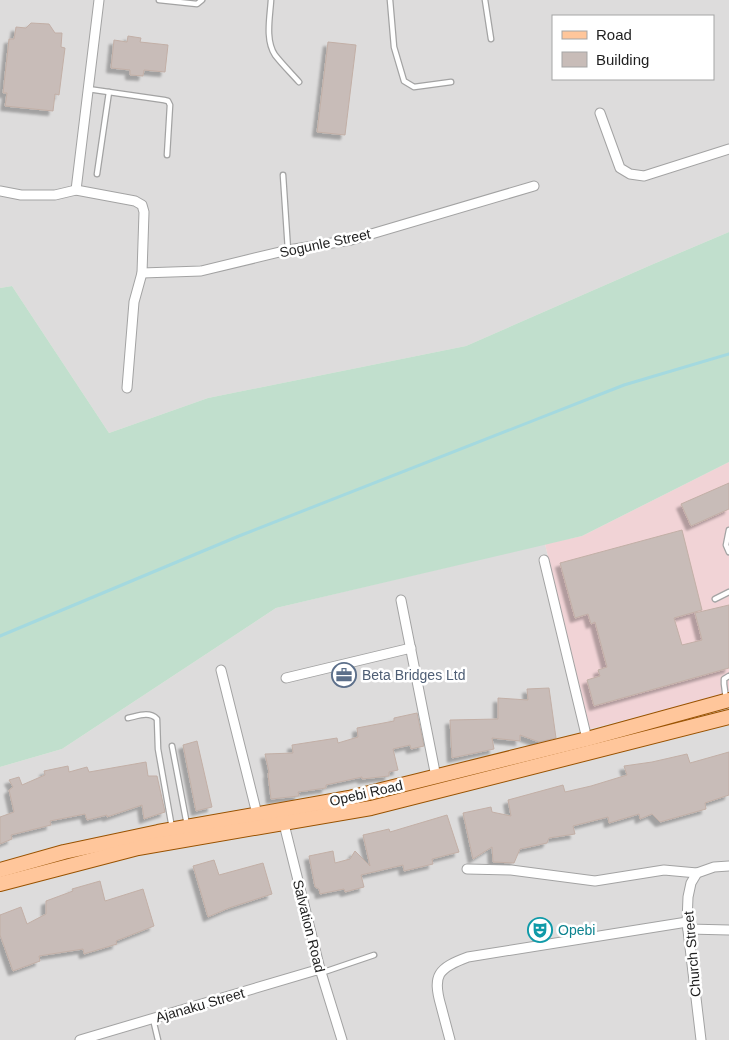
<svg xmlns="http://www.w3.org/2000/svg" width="729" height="1040" font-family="Arial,sans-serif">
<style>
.residential{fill:#dddcdc;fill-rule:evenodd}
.commercial{fill:#f1d3d6}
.wetland{fill:#c1dfcd}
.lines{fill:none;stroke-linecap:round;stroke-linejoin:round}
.stream{stroke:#a4d9df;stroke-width:3}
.building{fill:#c8bcb8;stroke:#c2afa6;filter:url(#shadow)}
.service-casing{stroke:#a3a3a3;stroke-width:7}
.minor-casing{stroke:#a3a3a3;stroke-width:11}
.primary-casing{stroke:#995200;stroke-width:16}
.service{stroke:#fff;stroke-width:4.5}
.minor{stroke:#fff;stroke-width:9}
.primary{stroke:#ffc69b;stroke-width:14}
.labels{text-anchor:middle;stroke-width:5;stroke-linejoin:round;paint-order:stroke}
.street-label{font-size:14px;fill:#1f1f1f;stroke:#fff}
.service-label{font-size:14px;fill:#4e5e75;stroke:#fff;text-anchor:start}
.culture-label{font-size:14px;fill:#0d838f;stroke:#fff;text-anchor:start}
</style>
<defs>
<filter id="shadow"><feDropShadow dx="-4.5" dy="4.5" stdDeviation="1" flood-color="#0004"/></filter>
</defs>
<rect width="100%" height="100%" fill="#f0ebe5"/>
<g class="residential">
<path d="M0 0H729V232L651 265 466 346 208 398 109 433 12 286 0 288ZM553 16H713V79H553Z"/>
<polygon points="545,544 590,729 729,693 729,1040 0,1040 0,767 62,749 276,608"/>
</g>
<polygon class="commercial" points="729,462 729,693 590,729 545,544 582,536"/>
<polygon class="wetland" points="729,232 729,462 582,536 276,608 62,749 0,767 0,288 12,286 109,433 208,398 466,346 651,265"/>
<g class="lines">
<polyline class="stream" points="0,636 239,536 624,385 729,354"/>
</g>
<g class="building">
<polygon points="31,23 49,24 55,33 62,33 61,47 65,48 59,95 55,94 53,111 5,106 7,93 3,93 9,39 14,39 16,27 26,28"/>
<polygon points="128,36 141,38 140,42 168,45 165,72 144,70 143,76 130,75 130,70 111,68 114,40 127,42"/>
<polygon points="328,42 356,45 345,135 317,132"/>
<polygon points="729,483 729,509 691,526 681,504"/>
<polygon points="682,530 702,610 674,618 682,645 702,640 695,613 729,605 729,668 594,706 587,680 600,676 598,670 607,667 595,622 591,624 588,614 575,618 560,563"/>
<polygon points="549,688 556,738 539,742 520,735 520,741 492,738 494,749 452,758 450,720 498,719 498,698 528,700 527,689"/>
<polygon points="417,713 424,746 411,749 410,745 393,749 398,770 389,772 389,776 362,779 362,777 326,785 326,788 298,792 299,796 271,799 268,774 269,772 265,754 293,753 292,745 337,738 338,743 358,737 357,728 394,721 394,718"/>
<polygon points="197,741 212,807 196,811 183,745"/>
<polygon points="729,752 729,795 705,803 706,809 660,822 652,814 640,819 639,814 609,823 608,817 573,826 575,834 549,838 547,843 520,849 514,863 493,862 492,847 473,859 463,813 491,807 492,812 511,816 508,800 563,785 565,792 591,786 627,775 624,766 652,762 687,754 690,763"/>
<polygon points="146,762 148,776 157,776 165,812 144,819 142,805 107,817 107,815 87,820 85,814 50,821 51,825 11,835 12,839 0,844 0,817 14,812 9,790 13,787 9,780 19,777 22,785 45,775 44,771 68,766 69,772 87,767 89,772"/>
<polygon points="447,815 459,852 432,859 433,864 404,871 403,865 361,875 364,887 345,892 344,889 320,894 319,889 315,887 309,856 333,851 335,863 350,859 355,851 370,866 363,835 389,829 390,832"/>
<polygon points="214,860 219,875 263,863 272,894 229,908 208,917 193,866"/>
<polygon points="100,881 105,901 143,889 154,926 116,941 117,944 84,954 83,949 39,956 40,961 13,971 0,935 0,915 21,907 27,924 46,914 46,901 73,891 72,889"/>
</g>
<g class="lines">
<defs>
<g id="service">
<polyline points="159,0 197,4 202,0"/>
<path d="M271 0C270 17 265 40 275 55 282 64 291 73 299 82"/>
<polyline points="390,0 394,47 404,81 414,87 451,82"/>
<polyline points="485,0 491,39"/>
<polyline points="88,89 164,100 168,101 170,105 167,155"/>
<polyline points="97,174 109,92"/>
<polyline points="283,175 288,250"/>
<polyline points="729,530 726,545 729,552"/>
<polyline points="715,599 729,592"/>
<polyline points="726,699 724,684 724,679 729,676"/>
<path d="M128 718C138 716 149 711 157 719L158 749 172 828"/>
<polyline points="172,746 187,825"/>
<polyline points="321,973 374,955"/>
<polyline points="153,1019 158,1040"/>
</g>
<g id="minor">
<polyline points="600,113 620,168 630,174 644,176 729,149"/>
<polyline points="76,190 99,0"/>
<polyline points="0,191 21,195 55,195 76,190 135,201 142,205 144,212 142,273 134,302 127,388"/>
<polyline points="142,273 201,271 288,250 351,240 534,186"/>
<polyline points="544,560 587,739"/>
<polyline points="401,600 436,777"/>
<polyline points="221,670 257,814"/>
<polyline points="286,678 411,648"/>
<polyline points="283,820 320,969 342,1040"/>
<polyline points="467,869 511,870 595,881 664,870 697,873"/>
<polyline points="688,929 729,930"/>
<polyline points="80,1040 320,969"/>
<path d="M450 1040C447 1029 444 1017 441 1006 432 975 438 968 468 957L687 922"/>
<polyline points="701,1040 687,922 688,897 691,883 697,873 714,867 729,866"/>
</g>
<g id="primary">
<polyline points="0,870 64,852 158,832 349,798 587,739 729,700"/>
<polyline points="0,884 138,848 371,808 729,717"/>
</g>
</defs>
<use href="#service" class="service-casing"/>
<use href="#minor" class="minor-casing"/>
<use href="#primary" class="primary-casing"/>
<use href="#service" class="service"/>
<use href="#minor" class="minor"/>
<use href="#primary" class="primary"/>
</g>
<defs>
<symbol id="office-ring" viewBox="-11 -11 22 22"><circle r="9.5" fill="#fff" stroke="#5c6f8a" stroke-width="1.5"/><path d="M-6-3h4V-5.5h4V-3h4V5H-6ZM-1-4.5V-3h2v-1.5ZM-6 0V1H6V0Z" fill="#5c6f8a"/></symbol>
<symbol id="theatre-ring" viewBox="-11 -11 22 22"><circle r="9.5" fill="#fff" stroke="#0f9aa8" stroke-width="1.5"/><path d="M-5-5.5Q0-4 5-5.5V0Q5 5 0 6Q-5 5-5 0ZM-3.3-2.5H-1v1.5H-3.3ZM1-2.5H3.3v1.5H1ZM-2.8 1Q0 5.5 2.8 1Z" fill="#0f9aa8"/></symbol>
</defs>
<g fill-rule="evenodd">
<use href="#office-ring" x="330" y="661" width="28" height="28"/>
<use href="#theatre-ring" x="526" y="916" width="28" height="28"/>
</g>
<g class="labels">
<g class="street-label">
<text transform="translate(325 243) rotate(-12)" y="5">Sogunle Street</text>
<text transform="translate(366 793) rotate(-13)" y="5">Opebi Road</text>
<text transform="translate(309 926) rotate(76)" y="5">Salvation Road</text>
<text transform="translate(692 954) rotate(-95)" y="5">Church Street</text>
<text transform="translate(200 1005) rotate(-16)" y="5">Ajanaku Street</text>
</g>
<g class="service-label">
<text x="362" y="680">Beta Bridges Ltd</text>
</g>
<g class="culture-label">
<text x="558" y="935">Opebi</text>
</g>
</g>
<rect x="552" y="15" width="162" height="65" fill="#ffffff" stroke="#a5a5a5"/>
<rect x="562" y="31" width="25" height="8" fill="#ffc69b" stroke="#a5a5a5"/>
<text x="596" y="40" font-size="15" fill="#1f1f1f">Road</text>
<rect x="562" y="52" width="25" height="15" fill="#c8bcb8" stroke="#a5a5a5"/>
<text x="596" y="65" font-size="15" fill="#1f1f1f">Building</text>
</svg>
